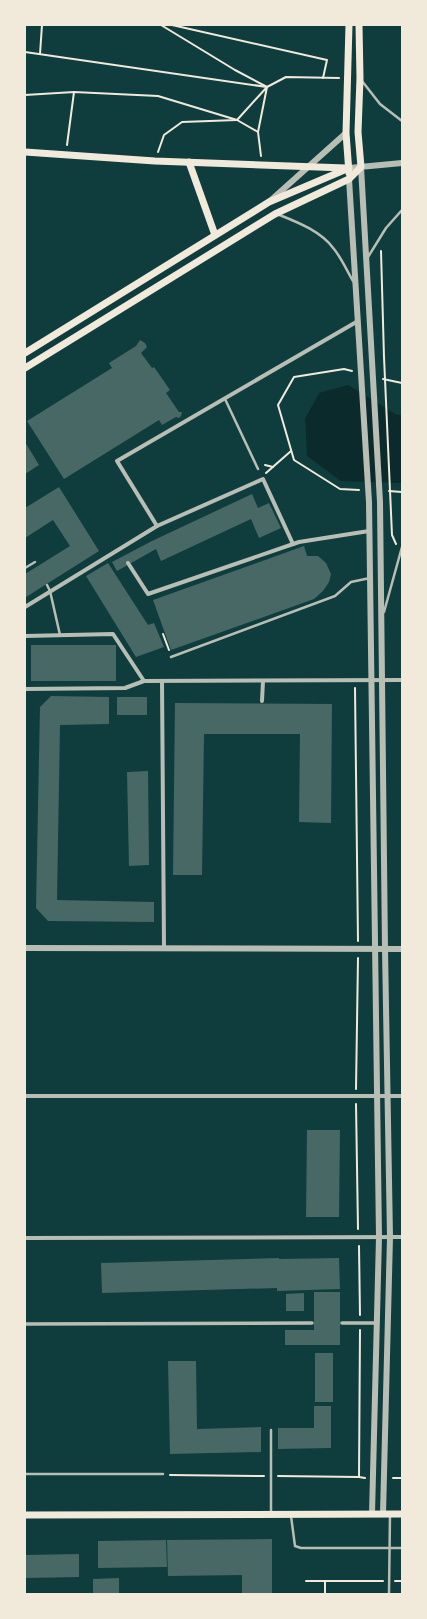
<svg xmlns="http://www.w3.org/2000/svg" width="427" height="1619" font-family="'Sofia Sans Condensed',sans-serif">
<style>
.water{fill:#0a2a2b}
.building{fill:#486865}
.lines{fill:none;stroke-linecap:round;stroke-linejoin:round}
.path{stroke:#f1e9da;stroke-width:2}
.service{stroke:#b8beb3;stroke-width:2.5}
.pedestrian{stroke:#b8beb3;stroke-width:3.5}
.minor{stroke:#b8beb3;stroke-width:4}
.tertiary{stroke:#b8beb3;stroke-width:6}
.secondary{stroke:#f1e9da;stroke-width:7}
</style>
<rect width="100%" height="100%" fill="#0f3d3e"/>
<polygon class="water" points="348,385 397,415 402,415 402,483 341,481 307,456 305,419 319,393"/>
<g class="building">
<polygon points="140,340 145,343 147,347 141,353 152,368 154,367 170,390 166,393 179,412 182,412 181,416 179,418 176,417 162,425 159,420 64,479 27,421 112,368 109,363 136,346"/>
<polygon points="25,442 39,465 25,474"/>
<polygon points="59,487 99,551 26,597 25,574 70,546 53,520 25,538 25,508"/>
<polygon points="252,494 258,508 269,503 281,528 259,538 251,519 161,561 156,549 117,571 112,562 152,541"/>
<polygon points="304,546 307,556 318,556 326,563 331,574 329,582 323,591 314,599 171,650 153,600"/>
<polygon points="108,563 148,625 154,623 164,647 136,657 86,576"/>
<rect x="31" y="645" width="85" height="36"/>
<polygon points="51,696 109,697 109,724 60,725 57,900 154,902 154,922 48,921 36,908 40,707"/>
<rect x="117" y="697" width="30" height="18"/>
<polygon points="175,703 332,704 331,823 299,822 300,734 204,734 202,875 173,875"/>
<polygon points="148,771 149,865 129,866 127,772"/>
<polygon points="307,1130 340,1130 339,1217 306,1217"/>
<polygon points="279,1258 279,1259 339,1258 340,1289 277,1291 277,1288 102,1293 101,1263"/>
<polygon points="314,1292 340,1292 340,1345 285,1345 285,1330 314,1330"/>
<polygon points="304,1293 304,1311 286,1311 286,1294"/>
<rect x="315" y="1353" width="18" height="49"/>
<polygon points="168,1361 196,1361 197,1429 261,1427 261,1452 170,1454"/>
<polygon points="314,1406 331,1406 331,1448 278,1449 278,1428 314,1428"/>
<polygon points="272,1539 272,1594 242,1594 242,1575 168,1576 167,1540"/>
<polygon points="166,1540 167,1567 98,1568 98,1541"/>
<polygon points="79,1554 79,1577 25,1578 25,1555"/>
<polygon points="119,1578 119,1594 93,1594 93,1579"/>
</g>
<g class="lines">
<g class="path">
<polyline points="161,25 235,70 267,87 286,77 339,78"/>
<polyline points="172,25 327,60 323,78"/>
<polyline points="25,52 267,87"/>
<polyline points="40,54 42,25"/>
<polyline points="25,95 74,92 158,96 237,120 258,132 261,156"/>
<polyline points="67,145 74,92"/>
<polyline points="158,152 164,135 182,122 237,120 267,87 258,132"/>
<polyline points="381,251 384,357 392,535 396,544"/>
<polyline points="352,371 344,369 294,377 278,405 294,460 340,489 359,490"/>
<polyline points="383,379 402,383"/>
<polyline points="265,465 273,467"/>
<polyline points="266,473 291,451"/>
<polyline points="389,491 402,492"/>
<polyline points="163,634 169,650"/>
<polyline points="355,688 358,941"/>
<polyline points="356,1089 358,958"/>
<polyline points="356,1104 358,1229"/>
<polyline points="359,1246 360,1315"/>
<polyline points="360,1330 359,1477 365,1478"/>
<polyline points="170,1475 264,1476"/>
<polyline points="278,1476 359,1477"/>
<polyline points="393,1478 402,1478"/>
<polyline points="306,1581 383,1581"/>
<polyline points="395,1581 402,1581"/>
<polyline points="325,1594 325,1581"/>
</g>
<g class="service">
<polyline points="362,81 380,104 402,121"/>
<path d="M277 214C297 222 321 231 334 249 342 259 347 271 353 281"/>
<polyline points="368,257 386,228 402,210"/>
<polyline points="225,399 258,469"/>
<polyline points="25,568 35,562"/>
<polyline points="47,585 50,591 60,635"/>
<polyline points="384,612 402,547"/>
<polyline points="171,657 335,596 351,582 370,578"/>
<polyline points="25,1474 163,1474"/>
<polyline points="271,1514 271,1430"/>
<polyline points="291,1516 295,1546 301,1548 402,1548"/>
<polyline points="389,1594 390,1514"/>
</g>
<g class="pedestrian">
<polyline points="342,1323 377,1323"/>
<polyline points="25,1324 312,1323"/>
</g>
<g class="minor">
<polyline points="157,526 117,461 358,321"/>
<polyline points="128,563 148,594 299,542 369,531"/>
<polyline points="25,607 157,526 263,479 293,544"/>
<polyline points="25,636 113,634 144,681 402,680"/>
<polyline points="162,681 164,948"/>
<polyline points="25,689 125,688 144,681"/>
<polyline points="262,701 263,681"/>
<polyline points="25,1096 402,1096"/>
<polyline points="25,1238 402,1237"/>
</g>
<g class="tertiary">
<polyline points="361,167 380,502 385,949 390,1237 383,1514"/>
<polyline points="349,168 402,163"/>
<polyline points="349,179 369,502 379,1237 372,1514"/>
<polyline points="270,201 346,133"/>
<polyline points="25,948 402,949"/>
</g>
<g class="secondary">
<polyline points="349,25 346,133 349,173"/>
<polyline points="25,152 155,161 346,168"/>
<polyline points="189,162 215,235"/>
<polyline points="25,353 269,202 349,168"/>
<polyline points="25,368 275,214 349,179 361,167 358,132 360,78 359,25"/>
<polyline points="25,1515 402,1514"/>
</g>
</g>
<rect width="427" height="1619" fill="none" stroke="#f1e9da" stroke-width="52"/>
</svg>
